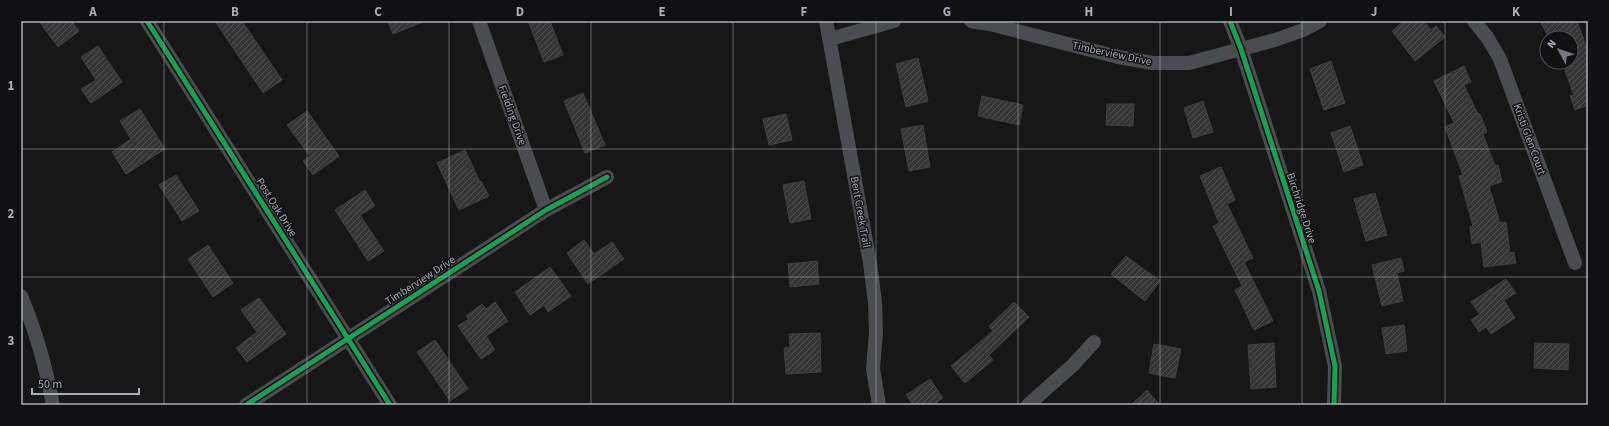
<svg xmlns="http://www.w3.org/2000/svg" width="1609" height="426" font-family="'Source Sans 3',sans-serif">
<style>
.building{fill:url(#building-hatch);stroke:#3f4043}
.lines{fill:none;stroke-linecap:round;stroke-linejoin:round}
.minor{stroke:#4b4c50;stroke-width:14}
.cycleway-casing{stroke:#111113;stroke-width:8}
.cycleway{stroke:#1a9f57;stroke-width:5}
.grid{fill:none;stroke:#a8adb8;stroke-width:1;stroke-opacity:0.55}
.labels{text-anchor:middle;stroke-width:3;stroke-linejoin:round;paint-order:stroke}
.street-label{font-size:11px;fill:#a8adb8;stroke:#111113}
.neatline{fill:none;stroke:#a8adb8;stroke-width:1.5}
.grid-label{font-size:13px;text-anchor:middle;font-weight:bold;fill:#a8adb8}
</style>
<defs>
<pattern id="building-hatch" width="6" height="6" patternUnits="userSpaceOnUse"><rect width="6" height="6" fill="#353536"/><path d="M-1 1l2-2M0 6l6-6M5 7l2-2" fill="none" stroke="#4f5051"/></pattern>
</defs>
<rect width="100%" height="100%" fill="#171717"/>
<g class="building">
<polygon points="39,21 72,21 79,31 58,47"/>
<polygon points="215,21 242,21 282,80 263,93"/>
<polygon points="388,21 425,21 393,34"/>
<polygon points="528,21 550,21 563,55 544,62"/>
<polygon points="1404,21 1424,21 1431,30 1436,26 1445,37 1415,61 1392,31"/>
<polygon points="1540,21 1577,21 1588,51 1588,105 1575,110 1570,96 1574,95 1562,62 1571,62 1571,38 1549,38"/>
<polygon points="98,46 122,82 91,103 81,89 96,80 81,57"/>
<polygon points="918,58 928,101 906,107 896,64"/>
<polygon points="1331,61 1345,103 1324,110 1310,69"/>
<polygon points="1464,66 1471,82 1464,85 1478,114 1480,114 1487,132 1483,134 1495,166 1498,165 1502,182 1489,186 1500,223 1506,222 1510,253 1514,252 1516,263 1484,267 1481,242 1472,244 1470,227 1473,226 1459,176 1463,175 1445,127 1454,123 1434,81"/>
<polygon points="583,93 605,145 585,153 564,101"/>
<polygon points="982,96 1023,105 1019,125 978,116"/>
<polygon points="1203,101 1213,132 1193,138 1184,108"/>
<polygon points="1107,104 1134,104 1133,126 1106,125"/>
<polygon points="140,109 165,149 126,174 112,152 131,139 120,121"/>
<polygon points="307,111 339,156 313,175 303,161 310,156 287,125"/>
<polygon points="786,114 792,140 769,145 763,119"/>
<polygon points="923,125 930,167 909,171 901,129"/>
<polygon points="1350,126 1363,165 1344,172 1331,133"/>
<polygon points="465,150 480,182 481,181 489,196 459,210 437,163"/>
<polygon points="1221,167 1235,200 1227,204 1253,258 1244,262 1273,321 1254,330 1235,290 1242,286 1213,226 1219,223 1200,176"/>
<polygon points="176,175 199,211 182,221 159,185"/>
<polygon points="804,181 811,219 790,223 783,185"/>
<polygon points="365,190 375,206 360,215 384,251 368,261 335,210"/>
<polygon points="1375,193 1387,235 1366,241 1354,199"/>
<polygon points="584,240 594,254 612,242 624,259 588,284 567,253"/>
<polygon points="208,245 233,283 213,297 188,259"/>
<polygon points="1126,256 1160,281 1145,301 1111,274"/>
<polygon points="1401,258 1404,271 1397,273 1403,301 1382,306 1372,265"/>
<polygon points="817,261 819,284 790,287 788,264"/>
<polygon points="550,267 571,296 548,312 544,305 530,315 515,292"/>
<polygon points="1506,279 1516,293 1504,300 1515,318 1491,334 1486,327 1479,332 1471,320 1480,314 1471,302"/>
<polygon points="259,298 286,334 247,362 236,348 257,332 241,310"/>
<polygon points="495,302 508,321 486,336 495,350 481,359 458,326 469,319 466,316 482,304 486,309"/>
<polygon points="1014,302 1029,317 989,355 993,360 965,383 951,366 993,331 989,326"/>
<polygon points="1404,325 1407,351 1386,354 1382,328"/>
<polygon points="820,333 821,372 786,374 784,348 790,347 789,334"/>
<polygon points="435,340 468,389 450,401 417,352"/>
<polygon points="1274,343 1276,387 1251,389 1248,345"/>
<polygon points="1535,343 1569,344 1568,370 1534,368"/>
<polygon points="1154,344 1181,349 1175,378 1149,373"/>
<polygon points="930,379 943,398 933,405 913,405 906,395"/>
<polygon points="1147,390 1160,405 1131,405"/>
</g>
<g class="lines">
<g class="minor">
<polyline points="147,21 390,405"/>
<polyline points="479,21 546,210"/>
<polyline points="826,21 870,263 875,302 876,332 873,369 879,405"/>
<polyline points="971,21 990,24 1118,57 1153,63 1189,63 1275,40 1303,30 1320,21"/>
<polyline points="1230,21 1241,49 1319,291 1335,366 1334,405"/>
<polyline points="1474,21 1487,37 1500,59 1575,263"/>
<polyline points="830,39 894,21"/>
<path d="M21 296C36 331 46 368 53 405"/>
<polyline points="246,405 546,210 607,177"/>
<polyline points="1028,405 1073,365 1094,342"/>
</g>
<defs>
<g id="cycleway">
<polyline points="147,21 390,405"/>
<polyline points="1230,21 1241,49 1319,291 1335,366 1334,405"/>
<polyline points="246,405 546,210 607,177"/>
</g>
</defs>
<use href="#cycleway" class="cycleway-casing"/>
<use href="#cycleway" class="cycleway"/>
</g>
<path class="grid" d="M164 21V405M307 21V405M449 21V405M591 21V405M733 21V405M876 21V405M1018 21V405M1160 21V405M1302 21V405M1445 21V405M21 149H1588M21 277H1588"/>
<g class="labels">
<g class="street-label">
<text transform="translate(1112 53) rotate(12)" y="4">Timberview Drive</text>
<text transform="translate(513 115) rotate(70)" y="4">Fielding Drive</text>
<text transform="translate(1530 139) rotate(70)" y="4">Kristi Glen Court</text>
<text transform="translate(277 207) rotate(58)" y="4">Post Oak Drive</text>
<text transform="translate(1302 208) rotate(72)" y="4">Birchridge Drive</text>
<text transform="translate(861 212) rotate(80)" y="4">Bent Creek Trail</text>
<text transform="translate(420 280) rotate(-33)" y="4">Timberview Drive</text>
</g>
</g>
<rect width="1609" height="426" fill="none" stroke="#111113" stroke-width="44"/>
<g transform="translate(1559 50) rotate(310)"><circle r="19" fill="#111113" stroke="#4d4f55"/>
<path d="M0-3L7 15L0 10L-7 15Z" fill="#757880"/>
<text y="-6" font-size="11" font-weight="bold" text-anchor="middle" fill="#a8adb8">N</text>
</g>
<path d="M32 388v6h107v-6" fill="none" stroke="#a8adb8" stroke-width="2"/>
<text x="38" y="388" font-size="12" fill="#a8adb8" stroke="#111113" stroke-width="3" paint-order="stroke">50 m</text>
<rect x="22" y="22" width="1565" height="382" class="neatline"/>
<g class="grid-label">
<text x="93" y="16">A</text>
<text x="235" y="16">B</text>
<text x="378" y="16">C</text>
<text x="520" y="16">D</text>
<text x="662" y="16">E</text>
<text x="804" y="16">F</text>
<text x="947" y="16">G</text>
<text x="1089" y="16">H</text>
<text x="1231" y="16">I</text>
<text x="1374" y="16">J</text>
<text x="1516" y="16">K</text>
<text x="11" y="90">1</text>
<text x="11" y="218">2</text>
<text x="11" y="345">3</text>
</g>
</svg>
